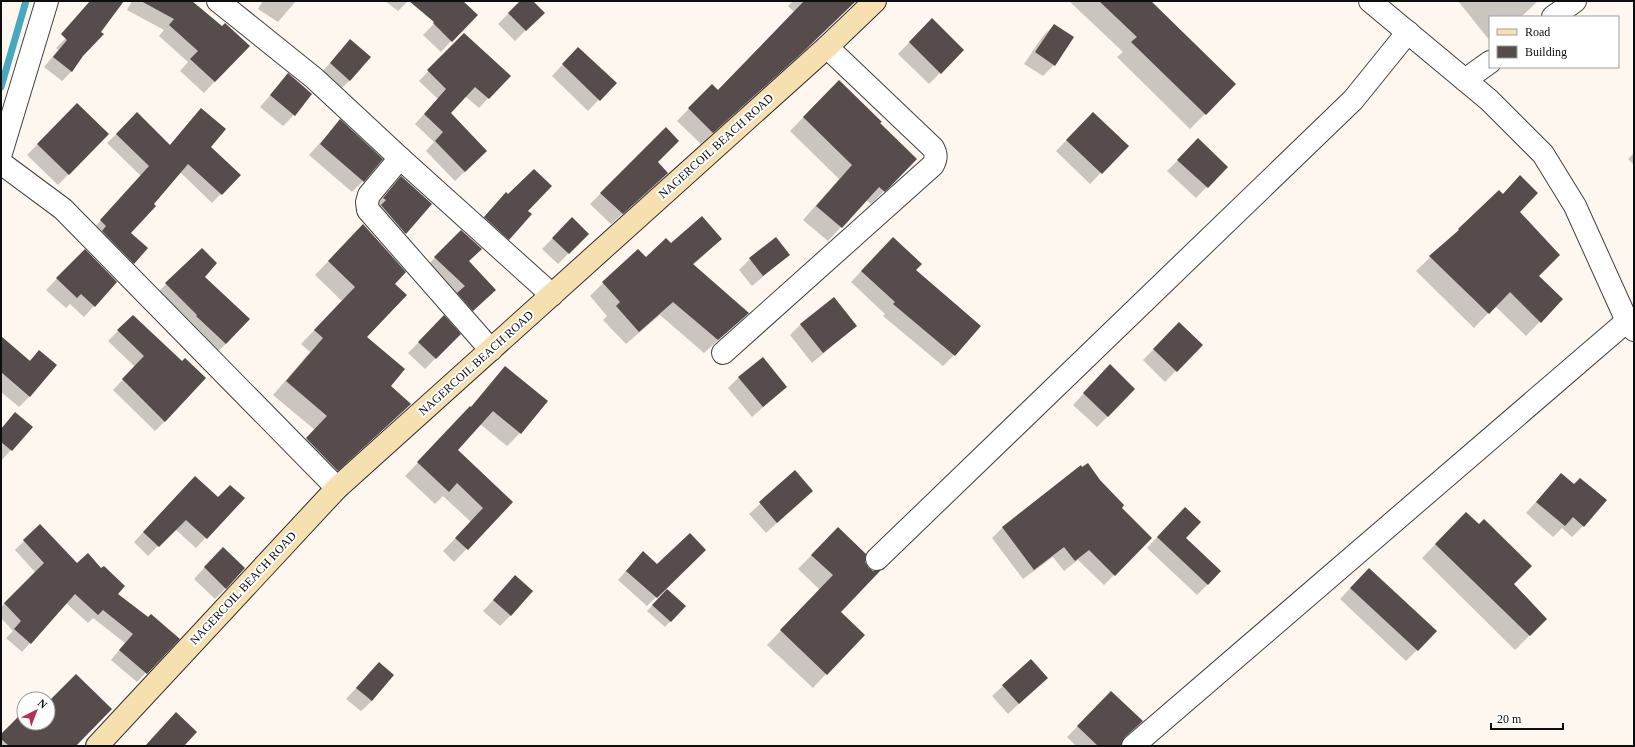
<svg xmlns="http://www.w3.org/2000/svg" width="1635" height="747" font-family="'Times New Roman',serif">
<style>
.shadow{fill:#0003}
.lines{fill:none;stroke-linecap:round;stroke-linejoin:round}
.stream{stroke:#47a9bf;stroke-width:7}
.building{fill:#554c4b}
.minor-casing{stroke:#404040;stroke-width:24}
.tertiary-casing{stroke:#404040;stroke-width:24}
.secondary-casing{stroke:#2f2f2f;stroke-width:24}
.minor{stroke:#fff;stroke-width:22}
.tertiary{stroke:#fff;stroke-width:22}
.secondary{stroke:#f7e0b0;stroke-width:22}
.labels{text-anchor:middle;stroke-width:4;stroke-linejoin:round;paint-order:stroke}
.street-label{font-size:12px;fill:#0d0d0d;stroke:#fff}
</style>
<rect width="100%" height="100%" fill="#fdf7ef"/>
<g class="shadow">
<polygon points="115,1 123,1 71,72 62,81 44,67 58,50 56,48 65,39"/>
<polygon points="132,1 191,1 222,28 248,46 204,93 180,71 188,62 159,36 164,30 127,10"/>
<polygon points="263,1 296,1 278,22 258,9"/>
<polygon points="385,1 408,1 398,11"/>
<polygon points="456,1 462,1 451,41 441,52 423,35"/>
<polygon points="521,1 532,1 543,13 515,41 498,24"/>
<polygon points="793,1 859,1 853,4 701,144 677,121 712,85 717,91 794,12 788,6"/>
<polygon points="1069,1 1150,1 1235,84 1190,129 1117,57 1123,52"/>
<polygon points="1458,1 1538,1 1521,17 1490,17 1490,41"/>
<polygon points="932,19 963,50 929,84 898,54"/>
<polygon points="1054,25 1054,65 1043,76 1024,64 1043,36"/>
<polygon points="464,34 509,76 479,108 465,96 450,113 486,151 455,181 426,151 434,142 415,124 438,99 419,81"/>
<polygon points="350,41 350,80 339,91 320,74"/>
<polygon points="578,48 615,83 588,111 552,76"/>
<polygon points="288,75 294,115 283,126 260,107"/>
<polygon points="839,81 878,123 916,159 871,204 866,200 828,241 803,220 839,179 790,131"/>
<polygon points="77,105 108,134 58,185 27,155"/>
<polygon points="201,109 210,147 239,175 212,203 180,172 130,233 133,263 125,272 92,230 141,176 107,143 137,114 169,146"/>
<polygon points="1093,113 1127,146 1090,184 1056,151"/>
<polygon points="340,121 363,181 352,192 309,155"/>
<polygon points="666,129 656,163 656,184 611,224 590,204"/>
<polygon points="1187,151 1226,167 1196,198 1167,171"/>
<polygon points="1634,153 1634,165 1628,159"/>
<polygon points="401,177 431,204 395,244 373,209"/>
<polygon points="1520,177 1519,212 1538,276 1562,299 1526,336 1495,306 1474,328 1416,271 1499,191 1502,195"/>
<polygon points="506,193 509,239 498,250 474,228"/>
<polygon points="572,219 588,234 558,264 542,249"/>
<polygon points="350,239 393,284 366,337 390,386 410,404 323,483 293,452 315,430 273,395 310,352 301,344 342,301 315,275"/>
<polygon points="721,239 693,265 748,313 704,353 660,315 626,344 603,320 607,316 590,296 603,283 646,258"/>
<polygon points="450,242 468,261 483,301 462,321 424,269"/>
<polygon points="202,249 203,277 226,344 217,352 158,292"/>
<polygon points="882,249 915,270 954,355 943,366 883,316 885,314 851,282"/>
<polygon points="789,255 752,286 739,270 750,259"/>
<polygon points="74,261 94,306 84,317 70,304 66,308 46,290"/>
<polygon points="133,316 165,421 155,431 113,390 135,367 108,341"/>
<polygon points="444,317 459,334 425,369 408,353"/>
<polygon points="801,324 856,326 812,363 790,335"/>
<polygon points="1179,324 1201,345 1165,382 1143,360"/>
<polygon points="1,337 29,361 39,352 30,396 19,407 1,392"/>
<polygon points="505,367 520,433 507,446 480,424 457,450 512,502 454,562 443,551 471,522 443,496 435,504 405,476 467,412"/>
<polygon points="739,377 786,387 752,417 728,388"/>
<polygon points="1099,377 1108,416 1097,427 1073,405"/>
<polygon points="5,425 31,427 1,461 1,429"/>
<polygon points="1080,466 1151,538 1104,585 1078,560 1064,571 1053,557 1023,579 992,538 1002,528"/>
<polygon points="795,472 812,491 766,533 749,514"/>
<polygon points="1561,474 1574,485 1583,526 1572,537 1562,528 1553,537 1526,513"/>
<polygon points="185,487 218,498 243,498 196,548 175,529 148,556 134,542"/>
<polygon points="1174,519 1208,584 1197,595 1147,548"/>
<polygon points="40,525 77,564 178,639 137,682 111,660 125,643 93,618 88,623 66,603 22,652 6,638 13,631 1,618 1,607 35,572 15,550"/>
<polygon points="1452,527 1546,619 1515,650 1422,558"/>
<polygon points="838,528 840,612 826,674 813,688 767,645 820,590 798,569"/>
<polygon points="704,550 647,606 618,580 635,561 657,565"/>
<polygon points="212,559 226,588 215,599 194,579"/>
<polygon points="515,577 511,615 500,626 483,611"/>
<polygon points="1358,580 1417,650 1406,661 1340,599"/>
<polygon points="662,595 684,606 665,627 647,611"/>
<polygon points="379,663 372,701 361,711 346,699"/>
<polygon points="1003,686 1036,688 1008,714 992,696"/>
<polygon points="1111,692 1123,738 1120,746 1076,746 1067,737"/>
<polygon points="48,704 75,746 1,746 1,735 24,722 48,723"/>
</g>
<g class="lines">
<polyline class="stream" points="1,87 26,1"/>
</g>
<g class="building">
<polygon points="90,1 124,1 101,32 104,34 83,56 72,72 53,57 67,40 61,34"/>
<polygon points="141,1 192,1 222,26 225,23 250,46 215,82 190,59 198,51 169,25 174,19"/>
<polygon points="409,1 463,1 478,15 452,42 433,23 434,22"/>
<polygon points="520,1 533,1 545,13 526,31 508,13"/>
<polygon points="804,1 856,1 803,52 713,133 688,108 712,84 718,90"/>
<polygon points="1099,1 1151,1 1236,84 1206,115 1131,42 1137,37"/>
<polygon points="932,18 964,50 941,74 909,42"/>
<polygon points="1054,24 1074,37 1055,66 1035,52"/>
<polygon points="464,33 511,76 489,99 475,87 451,113 487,151 465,172 435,141 443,132 424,114 446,89 427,70"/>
<polygon points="350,39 371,57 350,81 330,63"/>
<polygon points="578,47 617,83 600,101 562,64"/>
<polygon points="288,73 312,94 295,116 270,95"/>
<polygon points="839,80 882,122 880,123 917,159 885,192 879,187 842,228 816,206 852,165 803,117"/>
<polygon points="77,103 109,134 69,175 37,144"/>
<polygon points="201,108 226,129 211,147 241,175 222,195 188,164 154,204 156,206 131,233 148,248 134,264 102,231 106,226 100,220 149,166 116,134 137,112 170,145"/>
<polygon points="1093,112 1129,146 1102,174 1066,140"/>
<polygon points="340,119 383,159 364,182 320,144"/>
<polygon points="666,127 679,141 658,162 668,173 623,214 600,193"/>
<polygon points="1198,138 1228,167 1208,188 1177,160"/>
<polygon points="534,169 552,186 528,211 532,214 509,240 484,217 506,192 508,194"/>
<polygon points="1520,175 1538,193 1520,212 1560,255 1539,276 1563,299 1541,323 1510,292 1489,314 1429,256 1459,230 1458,229 1499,190 1503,194"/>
<polygon points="401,176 432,204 406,234 381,205 386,200 383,198"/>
<polygon points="702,216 722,239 693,264 749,313 718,340 673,302 639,332 616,306 620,302 602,282 638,249 646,257 666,238 671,243"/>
<polygon points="572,217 589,234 569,254 552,238"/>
<polygon points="363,224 406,272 395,284 407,295 367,337 405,369 391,386 411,404 338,471 306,438 327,416 286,381 323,338 314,330 355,287 328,261"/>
<polygon points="461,230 482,249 469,261 496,290 473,311 457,293 465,286 434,257"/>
<polygon points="776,237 790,255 763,276 749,258"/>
<polygon points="893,237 922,264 916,270 981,326 955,356 893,304 895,302 861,271"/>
<polygon points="202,248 217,263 205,277 250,319 226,344 196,316 197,315 165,283"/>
<polygon points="85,249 117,282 95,307 81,294 77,298 56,278"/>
<polygon points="834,297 857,326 823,353 800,324"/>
<polygon points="133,315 182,361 185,358 206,378 165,422 122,379 144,356 117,330"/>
<polygon points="444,315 461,334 436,359 418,342"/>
<polygon points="1179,322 1203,345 1177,372 1153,349"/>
<polygon points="1,336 30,361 39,350 57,365 30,397 1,372"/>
<polygon points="763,357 787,387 763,407 738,377"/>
<polygon points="1110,364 1135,389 1108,417 1083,393"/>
<polygon points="505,366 548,401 521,434 493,411 458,450 513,502 468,550 455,538 483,508 457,483 449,492 417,462 470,406 471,407"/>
<polygon points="15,412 33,427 12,451 1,442 1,429"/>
<polygon points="1088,463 1100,480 1124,505 1122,508 1152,538 1115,576 1089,550 1075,561 1064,547 1034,570 1002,527 1081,465 1082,467"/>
<polygon points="795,470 813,491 777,523 759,502"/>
<polygon points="1561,473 1574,484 1580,478 1607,500 1584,527 1573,517 1565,526 1536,502"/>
<polygon points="195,476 218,497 230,485 245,498 207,539 186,520 159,547 143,532"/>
<polygon points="1185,507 1201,522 1186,538 1221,571 1208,585 1157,537"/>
<polygon points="1466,512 1479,524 1484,519 1532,566 1514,584 1547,619 1530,636 1435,544"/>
<polygon points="40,524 77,563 88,553 101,568 104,566 125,586 118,594 148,617 151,614 180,639 147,674 119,650 133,634 103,610 98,615 75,594 31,644 14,629 21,621 4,603 44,563 23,540"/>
<polygon points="838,527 866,554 865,562 868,567 873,571 880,571 841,612 865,635 827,675 780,630 833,575 811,555"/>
<polygon points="690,533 706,550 657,598 626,571 643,551 657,564"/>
<polygon points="223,547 245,568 226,589 204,567"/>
<polygon points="1369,568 1437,631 1418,651 1350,588"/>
<polygon points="515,575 533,591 511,616 493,600"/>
<polygon points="667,589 686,606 671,622 652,605"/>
<polygon points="1031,659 1048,678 1019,704 1002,685"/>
<polygon points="379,662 394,675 372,701 356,688"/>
<polygon points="76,674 112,709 76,746 9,746 1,739 1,734 19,716 24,720 24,723 48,723 48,702"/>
<polygon points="1111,691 1143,721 1125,737 1121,746 1098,746 1077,726"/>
<polygon points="176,712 197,732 184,746 145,746"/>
</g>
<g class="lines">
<defs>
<g id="minor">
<polyline points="218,1 314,78 400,158 552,295"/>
<polyline points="1370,1 1489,100 1543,154 1575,206 1627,321 1634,330"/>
<polyline points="1553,17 1575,1"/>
<polyline points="1465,80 1490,62"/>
<polyline points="400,158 369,195 367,202 368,210 491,350"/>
<polyline points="1,163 63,209 337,488"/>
<path d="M723 353 933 165C936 159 937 155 933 148L827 47"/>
<polyline points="877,559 1353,100 1408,32"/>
<polyline points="1133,746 1627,321"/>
</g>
<polyline id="tertiary" points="1,153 47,1"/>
<polyline id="secondary" points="97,746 337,488 827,47 875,1"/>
</defs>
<use href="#minor" class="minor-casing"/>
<use href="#tertiary" class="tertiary-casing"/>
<use href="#secondary" class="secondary-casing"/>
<use href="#minor" class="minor"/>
<use href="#tertiary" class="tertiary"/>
<use href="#secondary" class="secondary"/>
</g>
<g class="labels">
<g class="street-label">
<text transform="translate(716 146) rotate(-42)" y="4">NAGERCOIL BEACH ROAD</text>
<text transform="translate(476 363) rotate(-42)" y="4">NAGERCOIL BEACH ROAD</text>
<text transform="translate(243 588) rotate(-47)" y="4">NAGERCOIL BEACH ROAD</text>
</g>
</g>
<rect width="1635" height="747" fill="none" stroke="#0d0d0d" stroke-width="4"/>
<rect x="1489" y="16" width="130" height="52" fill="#ffffff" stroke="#9e9e9e"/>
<rect x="1497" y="29" width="20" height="6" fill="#f7e0b0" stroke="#9e9e9e"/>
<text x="1525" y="36" font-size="12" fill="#0d0d0d">Road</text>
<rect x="1497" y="46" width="20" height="12" fill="#554c4b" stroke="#9e9e9e"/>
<text x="1525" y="56" font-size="12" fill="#0d0d0d">Building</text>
<g transform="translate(36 711) rotate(42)"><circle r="19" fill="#ffffff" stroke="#9e9e9e"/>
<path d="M0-3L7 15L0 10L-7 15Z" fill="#af3454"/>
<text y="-6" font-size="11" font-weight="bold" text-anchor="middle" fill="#0d0d0d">N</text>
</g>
<path d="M1491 723v6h72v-6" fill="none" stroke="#0d0d0d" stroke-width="2"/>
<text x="1497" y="723" font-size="12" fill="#0d0d0d" stroke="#ffffff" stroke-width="3" paint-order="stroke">20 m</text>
</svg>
